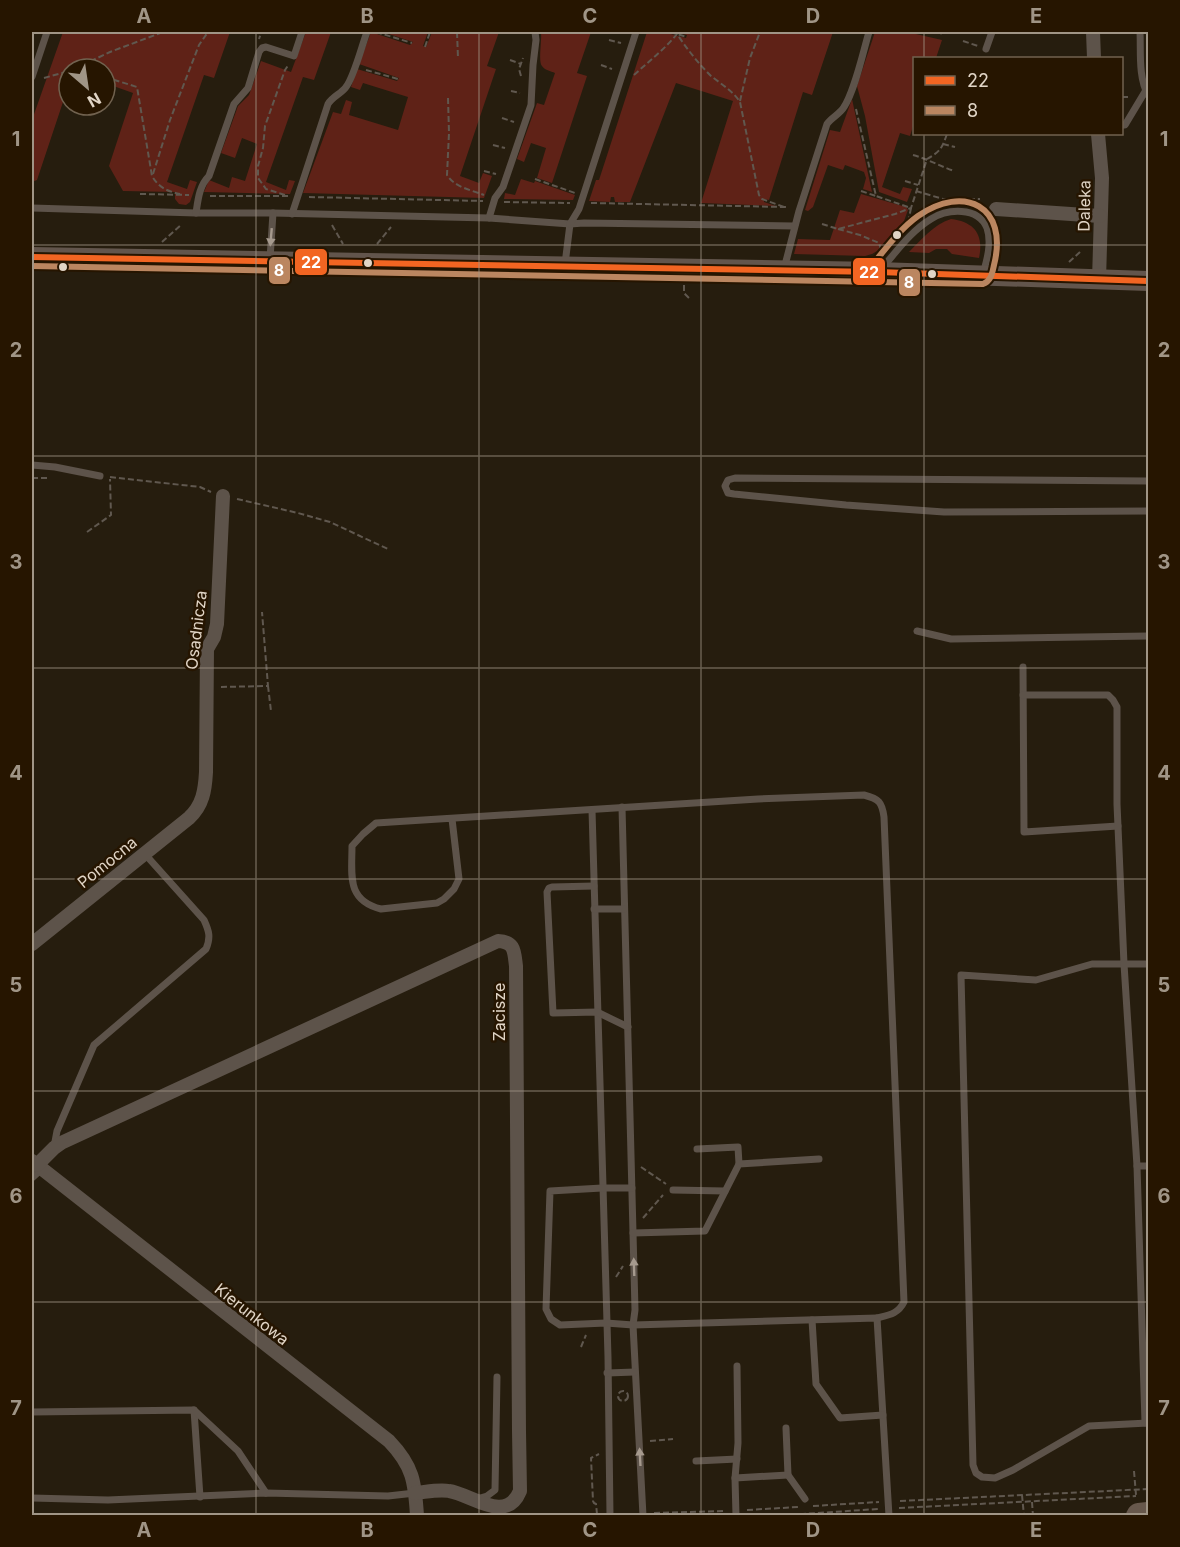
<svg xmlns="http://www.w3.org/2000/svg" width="1180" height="1547" font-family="Inter,sans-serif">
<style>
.green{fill:#5f2217}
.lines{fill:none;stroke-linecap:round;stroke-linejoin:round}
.path{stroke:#60584f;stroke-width:2;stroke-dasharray:6 3;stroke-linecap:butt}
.lane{stroke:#5d534a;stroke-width:7}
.street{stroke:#5d534a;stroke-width:14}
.secondary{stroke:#62554c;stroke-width:20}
.highway{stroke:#67584c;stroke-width:26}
.bus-1-casing{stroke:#261500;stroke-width:10}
.bus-2-casing{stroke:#261500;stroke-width:10}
.bus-1{stroke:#f26522;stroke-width:6}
.bus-2{stroke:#bb8660;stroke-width:6}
.oneway{fill:#a69a8e}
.grid{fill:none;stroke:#a09586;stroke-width:1.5;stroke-opacity:0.55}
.bus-dot{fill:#e1d5c6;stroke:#261500;stroke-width:2}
.labels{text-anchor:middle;stroke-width:5;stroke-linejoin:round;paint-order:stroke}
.street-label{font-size:16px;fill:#e1d5c6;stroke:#261500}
.line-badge{stroke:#261500;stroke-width:2}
.badge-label{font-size:16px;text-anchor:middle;font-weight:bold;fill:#fff}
.neatline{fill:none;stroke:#a09586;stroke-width:2}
.grid-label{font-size:20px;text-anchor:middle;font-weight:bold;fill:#a09586}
</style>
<rect width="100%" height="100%" fill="#261d0e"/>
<g class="green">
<polygon points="63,32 230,32 214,78 204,75 167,182 187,189 190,180 197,182 190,202 186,205 179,204 175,199 175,192 123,191 109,166 133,93 105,83 105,69 69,69 69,84 37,180 32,182 32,120"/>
<polygon points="306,32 331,32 314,80 303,77 266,182 286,190 289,180 295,181 290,194 204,192 209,180 229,188 232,177 245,181 257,144 242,138 235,158 221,153 238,106 249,95 261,61 291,72"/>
<polygon points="371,32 410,45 413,42 383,32 428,32 423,46 426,47 432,32 499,32 487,66 496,69 460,176 479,183 483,173 492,176 484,198 303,193 333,112 341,114 346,100 352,102 349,115 398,130 408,97 363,83 360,90 351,87 357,69 397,81 399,78 359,64"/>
<path d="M541 32H591L577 73 587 76 552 183 537 178 546 148 531 143 524 162 517 159 537 103 544 105 555 73C551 71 544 70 542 66 538 61 542 40 541 32Z"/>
<polygon points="647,32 663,32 686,38 687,35 675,32 833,32 812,95 803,92 769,200 764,199 764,202 776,206 701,203 733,101 676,83 630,202 615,202 614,197 611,197 610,202 589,201 596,180 599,180"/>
<polygon points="875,32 907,32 942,40 936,58 914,58 914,123 910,136 900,133 882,187 900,194 903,187 912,189 907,202 879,192 865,116 857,86"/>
<polygon points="852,99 872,192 863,189 866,178 864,172 845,165 843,170 828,165 813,207 808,211 805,210 830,130 840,132"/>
<polygon points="521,179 534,183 535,181 575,195 573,200 504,199 505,193 515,195"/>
<polygon points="861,194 906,207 908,210 904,221 877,251 872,254 865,256 794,254 798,239 830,240 840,210 854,213"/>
<path d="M951 219C975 222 984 235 979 258L952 254 947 249H936L929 253 909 252C922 239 933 225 951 219Z"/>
</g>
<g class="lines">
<g class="path">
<polyline points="255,32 261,33 259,39"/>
<polyline points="376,32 412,43"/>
<polyline points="457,32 458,58"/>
<polyline points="670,32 687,37"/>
<polyline points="936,32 944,34"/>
<polyline points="609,40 621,43"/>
<polyline points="963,41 978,46"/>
<polyline points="425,47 430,32"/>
<polyline points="510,60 521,64"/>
<polyline points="601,65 612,69"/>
<polyline points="74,69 110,52 163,32"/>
<polyline points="366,70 398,79"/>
<path d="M634 75C649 61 665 49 677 34 687 49 698 63 711 76 721 84 733 91 740 102L759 195 762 199 784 207"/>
<polyline points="521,76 519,69 523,58"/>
<path d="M105 77 137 87 152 176C159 188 167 191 180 194"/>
<polyline points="44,78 69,71"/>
<polyline points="511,91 520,93"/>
<polyline points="1122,97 1131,97"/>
<path d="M448 98 449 133 447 175C454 187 471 190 484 195"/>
<polyline points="740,101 750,58 760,32"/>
<polyline points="856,109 876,196 911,208 908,223"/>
<polyline points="502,118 514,122"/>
<polyline points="943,144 955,147"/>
<polyline points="493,145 505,148"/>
<path d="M913 155C927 159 940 166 954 171"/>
<polyline points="484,171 496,174"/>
<polyline points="153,174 170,120 199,45 208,32"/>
<polyline points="535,179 575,193"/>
<polyline points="905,181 918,185"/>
<polyline points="861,191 876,196"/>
<polyline points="916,191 943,199 980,199"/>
<polyline points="140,194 189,195"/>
<polyline points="285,195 266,189 258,178 258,166 263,148 265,126 285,70 289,64"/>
<polyline points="210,196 288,196"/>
<polyline points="309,197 483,201"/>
<polyline points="504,202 570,203"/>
<polyline points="591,203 786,207"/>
<path d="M822 224 838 229 895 214 911 208 927 159C941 151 942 148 947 134"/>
<polyline points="332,225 343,244"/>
<polyline points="838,229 860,235 879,243 882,253"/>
<polyline points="162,242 182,224"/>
<polyline points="377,244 391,227"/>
<polyline points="1069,262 1080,252"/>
<polyline points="684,285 684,293 691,300"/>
<polyline points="110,477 200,487 211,492"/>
<polyline points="32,478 48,478"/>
<polyline points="237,499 298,513 330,522 390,550"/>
<polyline points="87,532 111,515 110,479"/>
<polyline points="268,686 271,711"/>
<polyline points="221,687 268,686 262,612"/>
<polyline points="641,1167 666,1184"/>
<polyline points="643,1218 663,1195"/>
<polyline points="616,1277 623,1266"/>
<polyline points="581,1347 586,1335"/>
<circle cx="623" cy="1396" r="5"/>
<polyline points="650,1441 673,1439"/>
<polyline points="1134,1471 1136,1495"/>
<polyline points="1022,1495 1024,1516"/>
<polyline points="900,1501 1148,1489"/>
<polyline points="1032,1502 1033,1516"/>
<polyline points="813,1506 879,1502"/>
<polyline points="899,1508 1136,1496"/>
<polyline points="747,1510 798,1507"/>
<polyline points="654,1513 726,1511"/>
<polyline points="597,1514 596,1504 594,1503 593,1501 591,1458 599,1454"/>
<polyline points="621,1514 633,1514"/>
<polyline points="546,1516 600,1514"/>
<polyline points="773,1516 878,1509"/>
</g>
<g class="lane">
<path d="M1140 32C1141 51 1138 77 1148 95"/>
<polyline points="986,49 992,32"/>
<polyline points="32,77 47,32"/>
<polyline points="1122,125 1125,125 1146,90"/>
<polyline points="32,208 196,213 273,213 489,218 570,224 565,264"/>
<path d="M196 213C198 200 199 186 209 176L234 104 248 88 259 52 262 48 266 47 294 56 302 32"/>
<path d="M292 214 328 104C333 96 341 94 346 87 354 77 362 45 367 32"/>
<polyline points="489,218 495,198 503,187 531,105 533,65 536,40 535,32"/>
<polyline points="570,224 584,223 794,226"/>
<polyline points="570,224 579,209 636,32"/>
<polyline points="270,259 273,213"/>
<path d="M882 268C897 251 911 231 931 219 947 209 978 206 987 228 992 243 987 260 983 274"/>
<path d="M784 269 799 211 827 124C832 117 840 114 844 107 855 90 863 52 869 32"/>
<polyline points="32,465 55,467 100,476"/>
<polyline points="1148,481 735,478 728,480 725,486 728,493 734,494 846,505 944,512 1148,511"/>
<polyline points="917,631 951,639 1148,636"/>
<polyline points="1023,667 1024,832 1118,826"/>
<polyline points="1023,695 1108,695 1113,700 1117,707 1117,804 1124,964 1092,964 1036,980 961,975 973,1465 976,1473 982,1477 995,1478 1013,1470 1089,1426 1148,1423"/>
<polyline points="622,807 635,1310 633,1325 643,1516"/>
<polyline points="592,810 608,1357 610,1516"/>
<path d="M452 819 459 879 454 889 444 899 437 903 381 909C346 900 352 875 352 846L363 834 376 823 758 799 864 795C879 799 882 802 884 817L904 1302C898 1314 889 1315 877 1318"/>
<polyline points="594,886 552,887 549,888 547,892 553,1013 597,1012 628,1027"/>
<polyline points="594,909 624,909"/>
<path d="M54 1147 57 1131 94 1045 206 949C211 937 209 931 204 920L144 853"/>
<polyline points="697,1149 738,1147 739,1164"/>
<polyline points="1137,1166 1124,964 1148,964"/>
<polyline points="32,1178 42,1169"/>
<polyline points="632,1188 602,1188 550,1191 546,1309 551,1319 560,1325 606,1323 633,1325 877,1318 889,1516"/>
<polyline points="673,1190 725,1191"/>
<polyline points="633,1233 705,1231 739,1164 819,1159"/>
<polyline points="812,1320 816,1384 840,1418 883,1415"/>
<polyline points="607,1373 635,1372"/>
<polyline points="194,1410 200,1497"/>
<polyline points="32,1412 194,1410 238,1451 266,1493"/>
<polyline points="1145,1423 1137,1166 1148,1166"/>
<polyline points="786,1428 788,1475 805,1499"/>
<polyline points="696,1461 737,1459"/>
<polyline points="735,1478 788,1475"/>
<polyline points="32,1498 108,1500 266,1493 388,1496 415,1493"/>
<polyline points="477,1499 487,1496 495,1490 497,1377"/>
<polyline points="736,1516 735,1478 738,1443 737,1366"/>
</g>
<g class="street">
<polyline points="1093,32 1094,58"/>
<polyline points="1098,134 1102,178 1099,280"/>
<polyline points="996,209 1100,216"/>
<path d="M32 944 189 818C203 805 205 790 206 772L207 649 214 637 217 624 223 496"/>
<path d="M32 1161 389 1441C413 1466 415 1482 417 1516"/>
<path d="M37 1165 54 1148 61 1143 498 941C515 942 514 951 516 966L519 1431 520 1491C506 1525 471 1494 449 1491 439 1489 426 1492 415 1493"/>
</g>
<polyline class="secondary" points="32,257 878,272 1148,281"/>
<polyline class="highway" points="1139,1516 1148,1515"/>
<defs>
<polyline id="bus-1" points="32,257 878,272 1148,281"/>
<path id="bus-2" d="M32 266 983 284C991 281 992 274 994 265 1009 206 964 184 918 216 900 229 887 247 873 264"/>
</defs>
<use href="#bus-1" class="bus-1-casing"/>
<use href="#bus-2" class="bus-2-casing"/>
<use href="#bus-1" class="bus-1"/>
<use href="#bus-2" class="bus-2"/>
</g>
<defs><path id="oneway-solid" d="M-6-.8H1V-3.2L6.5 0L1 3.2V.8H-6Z" transform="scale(1.5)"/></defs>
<g class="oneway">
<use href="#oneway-solid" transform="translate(271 237) rotate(95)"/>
<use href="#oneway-solid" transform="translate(634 1267) rotate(-92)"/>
<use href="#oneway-solid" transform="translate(640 1457) rotate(-93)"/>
</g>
<path class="grid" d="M256 32V1516M479 32V1516M701 32V1516M924 32V58M924 134V1516M32 245H1148M32 456H1148M32 668H1148M32 879H1148M32 1091H1148M32 1302H1148"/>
<g class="bus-dot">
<circle cx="897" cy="235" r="5"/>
<circle cx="368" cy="263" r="5"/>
<circle cx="63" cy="267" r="5"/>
<circle cx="932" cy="274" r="5"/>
</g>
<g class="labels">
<g class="street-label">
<text transform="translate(1084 206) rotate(-89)" y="6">Daleka</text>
<text transform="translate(196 630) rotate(-83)" y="6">Osadnicza</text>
<text transform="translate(107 862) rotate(-39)" y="6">Pomocna</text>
<text transform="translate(499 1012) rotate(-90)" y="6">Zacisze</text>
<text transform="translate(252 1314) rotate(38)" y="6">Kierunkowa</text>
</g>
</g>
<g class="line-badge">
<rect x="294" y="248" width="34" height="28" rx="6" fill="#f26522"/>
<rect x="268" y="256" width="23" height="29" rx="6" fill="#bb8660"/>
<rect x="852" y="257" width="34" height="29" rx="6" fill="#f26522"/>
<rect x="898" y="268" width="23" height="29" rx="6" fill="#bb8660"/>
</g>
<g class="badge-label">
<text x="311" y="268">22</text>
<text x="279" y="276">8</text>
<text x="869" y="278">22</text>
<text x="909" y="288">8</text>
</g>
<rect width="1180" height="1547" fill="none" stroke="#261500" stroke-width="66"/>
<rect x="913" y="57" width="210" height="78" fill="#261500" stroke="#71624f" stroke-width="1.5"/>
<rect x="925" y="76" width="30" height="9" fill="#f26522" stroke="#71624f" stroke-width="1.5"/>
<text x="967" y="87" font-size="18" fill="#e1d5c6">22</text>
<rect x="925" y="106" width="30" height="9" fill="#bb8660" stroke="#71624f" stroke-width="1.5"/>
<text x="967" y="117" font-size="18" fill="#e1d5c6">8</text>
<g transform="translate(87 87) rotate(151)"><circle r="28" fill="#261500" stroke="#71624f" stroke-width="1.5"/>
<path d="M0-4.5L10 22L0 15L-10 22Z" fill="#a09586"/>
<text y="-9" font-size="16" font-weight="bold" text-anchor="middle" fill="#e1d5c6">N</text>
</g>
<rect x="33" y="33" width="1114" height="1481" class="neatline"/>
<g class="grid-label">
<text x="144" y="23">A</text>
<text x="367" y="23">B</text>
<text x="590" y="23">C</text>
<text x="813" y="23">D</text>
<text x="1036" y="23">E</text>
<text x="16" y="146">1</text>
<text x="1164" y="146">1</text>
<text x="16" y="357">2</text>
<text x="1164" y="357">2</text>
<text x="16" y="569">3</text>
<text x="1164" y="569">3</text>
<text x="16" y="780">4</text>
<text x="1164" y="780">4</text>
<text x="16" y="992">5</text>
<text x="1164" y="992">5</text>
<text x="16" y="1203">6</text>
<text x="1164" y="1203">6</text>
<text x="16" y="1415">7</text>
<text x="1164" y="1415">7</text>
<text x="144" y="1537">A</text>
<text x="367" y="1537">B</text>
<text x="590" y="1537">C</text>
<text x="813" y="1537">D</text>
<text x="1036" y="1537">E</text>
</g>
</svg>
